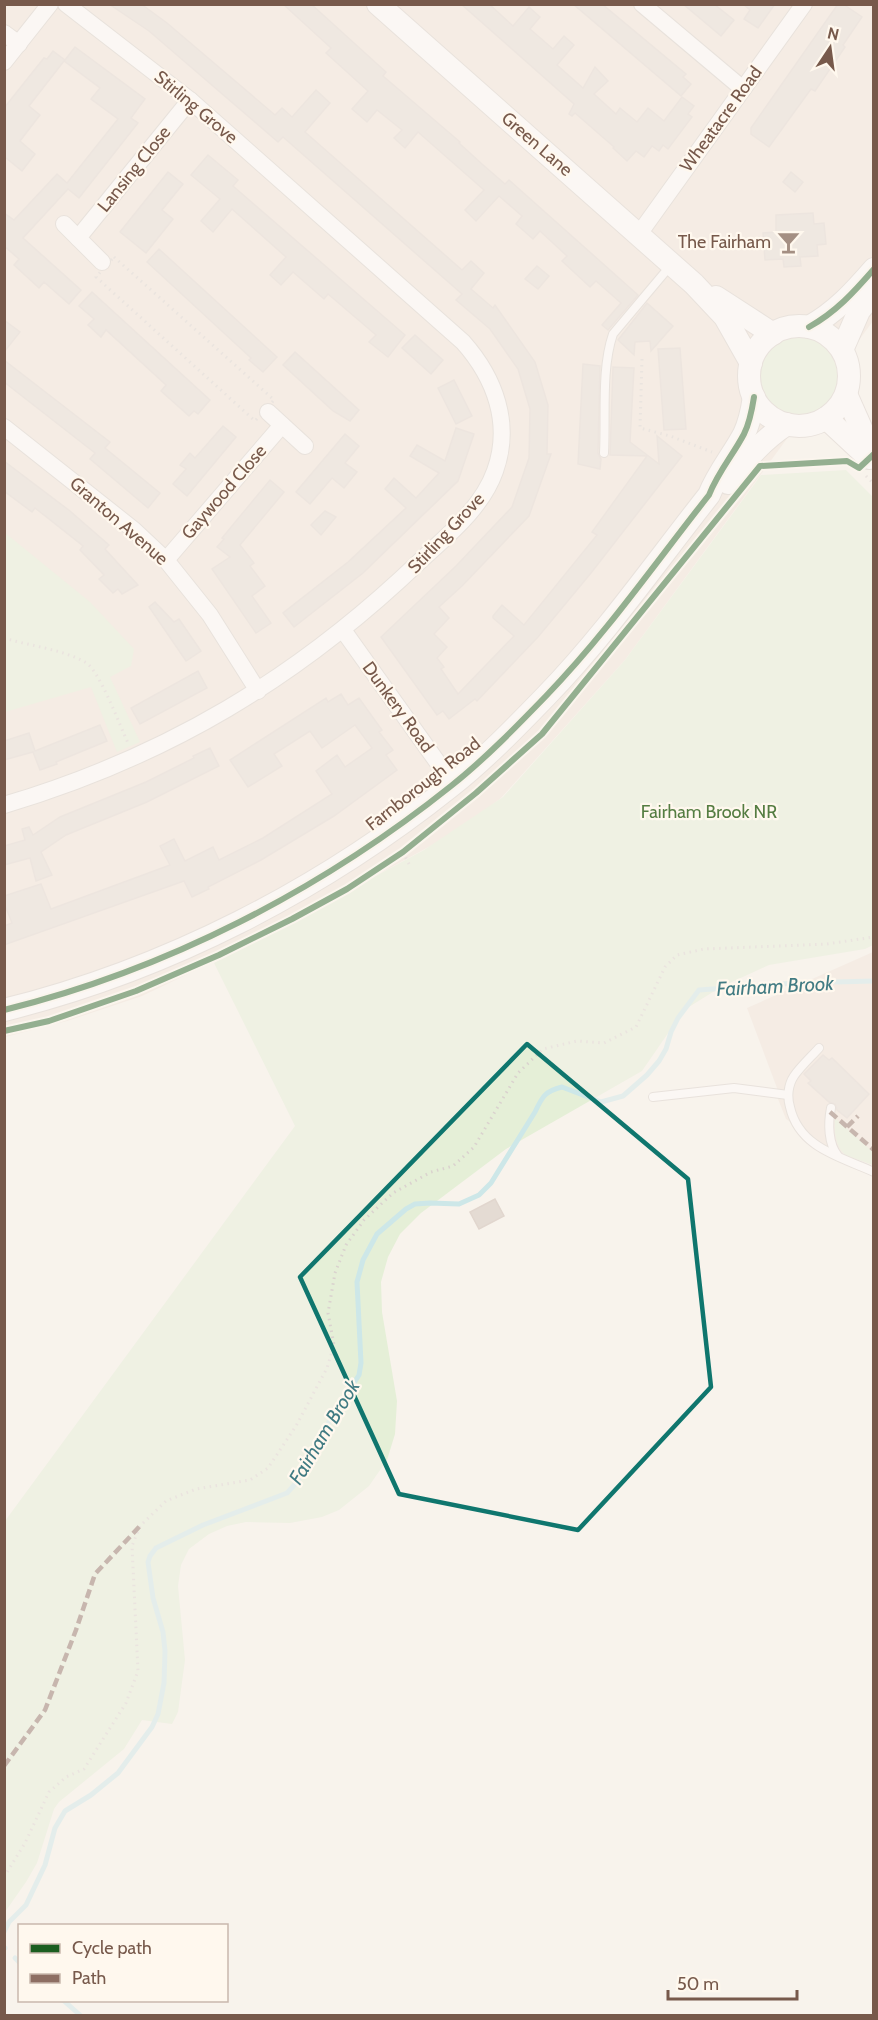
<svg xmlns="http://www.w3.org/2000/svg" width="878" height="2020" font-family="Cabin,sans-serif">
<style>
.residential{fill:#f1e5d9}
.green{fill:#e5efd7}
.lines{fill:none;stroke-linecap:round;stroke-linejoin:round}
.stream{stroke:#cde7e8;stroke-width:5}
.building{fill:#e4dbd3;stroke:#e1d6ce;stroke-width:1.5}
.lane-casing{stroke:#d6cec8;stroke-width:10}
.street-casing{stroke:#d6cec8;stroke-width:18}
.secondary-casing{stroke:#d7cec8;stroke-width:24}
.path{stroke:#dad2ce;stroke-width:3;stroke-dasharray:1.5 4.5;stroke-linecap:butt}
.lane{stroke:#fefdfc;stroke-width:8}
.street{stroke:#fefdfc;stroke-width:16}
.secondary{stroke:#fefdfc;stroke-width:22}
.quiet{stroke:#8d6e63;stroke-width:4.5;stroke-dasharray:9 4.5;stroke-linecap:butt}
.cycleway-casing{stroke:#fff8ee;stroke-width:10}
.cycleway{stroke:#1b5e20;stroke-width:6}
.marked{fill:none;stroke:#0f766e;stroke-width:4.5;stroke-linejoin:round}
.labels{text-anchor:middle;stroke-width:4.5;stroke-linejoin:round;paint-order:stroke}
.street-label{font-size:18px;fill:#77594b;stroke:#fff8ee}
.poi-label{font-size:18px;fill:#77594b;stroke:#fff8ee;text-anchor:end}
.park-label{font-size:18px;fill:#557d42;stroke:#fff8ee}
.water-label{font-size:20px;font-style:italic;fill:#417b83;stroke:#fff8ee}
</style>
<rect width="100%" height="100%" fill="#f8f3ec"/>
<g class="residential">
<polygon points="4,5 874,5 873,321 625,660 501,798 462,829 236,951 142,996 67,1021 5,1037"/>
<polygon points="873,952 873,1165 827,1147 786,1119 778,1099 777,1088 747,1008"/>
</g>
<g class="green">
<circle cx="799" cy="376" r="39"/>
<polygon points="846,470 873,497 873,945 865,949 769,965 721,987 684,1010 642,1071 506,1149 421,1213 400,1234 388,1257 381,1282 382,1312 397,1401 395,1434 387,1460 369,1486 339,1510 322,1517 290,1523 246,1522 227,1526 209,1534 189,1549 181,1565 178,1586 185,1660 178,1712 172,1724 142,1720 124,1749 59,1802 54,1809 37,1863 26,1882 5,1912 5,1521 295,1126 214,963 424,850 503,797 625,660 761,475"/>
<polygon points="4,532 90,602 134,649 131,666 110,677 140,742 117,752 91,687 5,712"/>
<path d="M835 1118 873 1152V1165L845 1155C835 1146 834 1131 835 1118Z"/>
</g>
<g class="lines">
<g class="stream">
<path d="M4 1932 9 1922 26 1905 45 1865 55 1828 65 1811 91 1795 118 1773 152 1727 158 1714 164 1683 165 1651 163 1632 153 1598 148 1562 150 1556 156 1548 203 1525 287 1493 298 1481 327 1425 359 1375 361 1363 357 1282 363 1260 377 1234 406 1209 415 1204 430 1203 459 1204 479 1195 491 1183 535 1112C542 1097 545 1091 562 1087L601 1102 623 1096 647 1075 659 1061 666 1049 671 1032 678 1018 699 990 795 983 874 981"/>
<polyline points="4,1948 5,1948"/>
<polyline points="15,1958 20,1963"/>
<polyline points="63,2000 81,2016"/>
</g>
</g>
<g class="building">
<polygon points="109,4 141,4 167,23 275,115 282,108 292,117 316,90 330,103 305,132 462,270 471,261 484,273 471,289 493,308 495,305 535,362 548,405 547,454 551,454 529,516 462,586 439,607 449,618 434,634 447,647 437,658 444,667 441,669 458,694 514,636 493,618 493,616 502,605 524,625 597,535 592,532 647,456 610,455 613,367 634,368 630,442 659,464 657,436 682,456 591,573 538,637 477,701 475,699 449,719 443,711 437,715 381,637 456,566 512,507 529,458 530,409 518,369 490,329 456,300 462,294 283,137 278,142 149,31"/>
<polygon points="283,4 311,4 386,72 383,76 460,142 459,143 482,164 505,184 509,180 638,295 608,330 602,325 621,303 596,281 590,287 562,261 567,256 540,231 533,239 516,224 522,216 499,196 476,221 465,210 484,190 418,132 405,148 394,138 402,130 377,110 367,122 352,109 368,91 326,53 331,48"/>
<polygon points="461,4 489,4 513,26 529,7 540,17 530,29 553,49 564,36 574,45 557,65 583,88 595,67 608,81 594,94 616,114 620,108 637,122 648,108 664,121 682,97 694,106 688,114 692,117 668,149 663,145 659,151 652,146 644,157 636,151 627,161 613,148 614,147 575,113 572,116 569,114 574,104"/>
<polygon points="573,4 602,4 686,74 683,77 691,84 681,96"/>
<polygon points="683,4 714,4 734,20 721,36"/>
<polygon points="743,4 775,4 758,28 744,19 750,10"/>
<polygon points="838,4 843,4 862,17 843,45 845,47 815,91 811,89 769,147 751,134 751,128"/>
<polygon points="75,47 145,99 131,118 138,123 79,198 68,189 23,238 81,290 69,304 44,282 39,288 14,265 19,259 4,246 4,213 14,220 57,174 67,183 118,119 91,99 100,88 64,61 29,106 40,115 20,141 35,154 22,171 6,158 4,160 4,108 44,58 47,59 53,51 65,60"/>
<polygon points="208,155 238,180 233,186 405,335 388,357 369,342 376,335 328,294 324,299 293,272 281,285 270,275 286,257 232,209 213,232 201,221 220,199 191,175"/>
<polygon points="168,172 183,184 162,210 173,219 146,253 120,232"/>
<polygon points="791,172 803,182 795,192 783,182"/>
<polygon points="813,213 814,224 824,223 826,244 817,245 818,256 800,257 801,266 784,267 783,259 765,260 763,233 776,232 776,215"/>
<polygon points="159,249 277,357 263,372 249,360 251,358 147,262"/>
<polygon points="537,266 549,276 538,289 525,279"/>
<polygon points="92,292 210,400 198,414 194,411 189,416 161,391 166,385 106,330 101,337 88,325 94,319 79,306"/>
<polygon points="647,303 673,326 651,351 650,341 635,342 634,355 618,340"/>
<polygon points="4,320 20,332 4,352"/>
<polygon points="415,335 443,360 431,374 402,348"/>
<polygon points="680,348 686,429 664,430 658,349"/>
<polygon points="295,352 359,410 350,421 333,411 283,365"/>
<polygon points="4,360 110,442 105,448 160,493 148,508 90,459 95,453 4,382"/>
<polygon points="583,364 600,366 598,453 601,459 600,469 578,464"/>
<polygon points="454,380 472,416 456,424 438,388"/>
<polygon points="223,426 236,437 187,496 173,484 186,469 180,465 190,453 195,458"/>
<polygon points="456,428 474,434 458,481 363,573 294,627 283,613 348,562 406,508 385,489 394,478 416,498 439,473 410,456 417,445 445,461"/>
<polygon points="345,434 359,446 345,463 357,472 344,488 332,478 310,504 296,492"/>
<polygon points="4,461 70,511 109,545 105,549 138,585 122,594 118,589 113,593 99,579 104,575 80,550 83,546 35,508 32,512 4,491"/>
<polygon points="270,480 284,492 240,545 254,563 250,566 265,586 252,596 271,623 256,633 212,569 230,557 217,547 224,539 222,538"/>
<polygon points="325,511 336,517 321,535 311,525"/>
<polygon points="155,602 174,622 179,619 201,651 186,661 149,607"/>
<polygon points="198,671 207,688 140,724 131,708"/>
<polygon points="341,694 348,705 359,698 382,730 379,732 393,750 386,755 397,770 334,816 261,860 208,887 209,889 192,897 184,881 4,945 4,926 12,923 4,903 4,896 41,884 51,909 170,865 160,846 174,839 185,861 213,847 219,860 263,838 332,794 316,771 337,755 345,767 372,748 355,725 322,748 310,731 274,754 282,766 248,787 230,760 326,698 328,702"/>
<polygon points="100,725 107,741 56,762 57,764 40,770 33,752 4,760 4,741 29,733 35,751"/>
<polygon points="210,748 219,766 147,802 66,835 41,852 52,875 36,881 30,858 4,865 4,846 25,840 22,829 29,827 33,835 60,817 146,782 194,758 193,756"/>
<polygon points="823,1055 829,1060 832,1058 869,1094 847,1118 837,1110 835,1104 829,1102 808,1083 811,1081 804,1074"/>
<polygon points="495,1199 504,1216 479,1229 470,1212"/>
</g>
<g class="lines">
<defs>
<g id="lane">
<path d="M604 453C606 416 601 369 613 334L671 265"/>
<path d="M819 1048C811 1057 801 1066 794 1076 788 1085 787 1097 790 1107 799 1148 841 1157 874 1172"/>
<polyline points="653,1097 734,1088 788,1095"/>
<path d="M831 1108C828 1123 828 1144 838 1156"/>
</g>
<g id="street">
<polyline points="642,4 743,89"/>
<polyline points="4,33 19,44"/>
<polyline points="4,62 50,4"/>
<polyline points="64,224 102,262"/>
<polyline points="639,234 804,4"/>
<polyline points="78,238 190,100"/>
<polyline points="268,412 305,446"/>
<polyline points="4,427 134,530 166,560 210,615 258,691"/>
<polyline points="166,560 282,425"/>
<polyline points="343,630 453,784"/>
<path d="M4 805C166 757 298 678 420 561 448 535 482 508 495 471 512 424 495 378 463 342L190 100 66 4"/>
</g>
<g id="secondary">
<polyline points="378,4 694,284 725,317 751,363"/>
<polyline points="716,297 773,334"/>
<circle cx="799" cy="376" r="50"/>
<path d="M809 327C836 312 854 292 874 269"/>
<polyline points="842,350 859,311 874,292"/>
<polyline points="846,394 874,457"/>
<polyline points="826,418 869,458"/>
<path d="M728 483C747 459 761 441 787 424"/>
<path d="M4 1010C166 970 321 890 451 786 485 759 516 727 546 696 606 634 656 562 709 495 718 472 733 455 744 434 750 422 752 410 754 397"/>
</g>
</defs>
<use href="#lane" class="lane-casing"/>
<use href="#street" class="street-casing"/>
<use href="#secondary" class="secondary-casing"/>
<g class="path">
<polyline points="336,5 337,4"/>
<polygon points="114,257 274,400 255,421 96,277"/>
<polyline points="642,359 640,428 670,436 712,452"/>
<polyline points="866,476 874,484"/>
<path d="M4 638C30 646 61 649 85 662 99 669 120 726 128 743"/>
<polyline points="403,852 409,864"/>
<polyline points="4,1877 25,1843 49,1792 66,1777 84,1769 126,1703 138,1671 132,1546 140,1526 166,1501 196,1489 250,1480 268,1468 296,1426 327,1368 334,1345 328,1313 335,1273 346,1245 364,1220 393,1193 431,1172 453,1166 474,1147 518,1073 543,1049 577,1041 604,1043 636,1027 665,967 677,955 704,949 827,944 874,937"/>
</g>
<use href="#lane" class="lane"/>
<use href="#street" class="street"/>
<use href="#secondary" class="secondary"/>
<g class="quiet">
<polyline points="830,1112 874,1150"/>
<polyline points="847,1127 858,1116"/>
<polyline points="4,1766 45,1710 76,1630 95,1574 140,1526"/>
</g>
<defs>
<g id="cycleway">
<path d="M809 327C836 312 854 292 874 269"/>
<path d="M4 1010C166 970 321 890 451 786 485 759 516 727 546 696 606 634 656 562 709 495 718 472 733 455 744 434 750 422 752 410 754 397"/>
<polyline points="4,1031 49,1021 136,991 219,955 292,919 347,889 403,852 476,793 542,734 760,466 847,461 859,468 874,454"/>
</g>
</defs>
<use href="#cycleway" class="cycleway-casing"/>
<use href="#cycleway" class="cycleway"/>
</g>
<path d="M0 0H878V2020H0ZM527 1044 688 1179 711 1387 578 1530 399 1494 300 1277Z" fill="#f8f3ec" fill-opacity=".55" fill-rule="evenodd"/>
<path class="marked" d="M527 1044 688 1179 711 1387 578 1530 399 1494 300 1277Z"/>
<defs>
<symbol id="bar-bare" viewBox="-9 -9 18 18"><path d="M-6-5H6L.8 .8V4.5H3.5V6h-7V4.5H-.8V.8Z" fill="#a48f83" stroke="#fff8ee" stroke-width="2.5" paint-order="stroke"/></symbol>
</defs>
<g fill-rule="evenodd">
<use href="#bar-bare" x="772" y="226" width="33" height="33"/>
</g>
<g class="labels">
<g class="street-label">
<text transform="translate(196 107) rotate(40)" y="6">Stirling Grove</text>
<text transform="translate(721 119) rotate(-54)" y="6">Wheatacre Road</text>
<text transform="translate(537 144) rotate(41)" y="6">Green Lane</text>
<text transform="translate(134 169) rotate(-51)" y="6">Lansing Close</text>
<text transform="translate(224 492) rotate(-49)" y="6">Gaywood Close</text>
<text transform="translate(119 521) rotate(41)" y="6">Granton Avenue</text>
<text transform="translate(446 533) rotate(-47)" y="6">Stirling Grove</text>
<text transform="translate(398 707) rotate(54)" y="6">Dunkery Road</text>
<text transform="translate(423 784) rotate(-38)" y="6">Farnborough Road</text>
</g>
<g class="poi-label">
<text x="771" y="248">The Fairham</text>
</g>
<g class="park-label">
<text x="709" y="818">Fairham Brook NR</text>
</g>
<g class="water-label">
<text transform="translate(775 986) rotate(-3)" y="7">Fairham Brook</text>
<text transform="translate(324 1432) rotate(-59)" y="7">Fairham Brook</text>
</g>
</g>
<rect width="878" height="2020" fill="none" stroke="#77594b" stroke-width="12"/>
<rect x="18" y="1924" width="210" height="78" fill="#fff8ee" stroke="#c9b8ad" stroke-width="1.5"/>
<rect x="30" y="1944" width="30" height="9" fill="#1b5e20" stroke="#c9b8ad" stroke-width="1.5"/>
<text x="72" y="1954" font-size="18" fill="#77594b">Cycle path</text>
<rect x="30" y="1974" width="30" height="9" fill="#8d6e63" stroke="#c9b8ad" stroke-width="1.5"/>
<text x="72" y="1984" font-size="18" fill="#77594b">Path</text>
<g transform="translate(830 48) rotate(13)" stroke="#fff8ee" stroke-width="4.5" paint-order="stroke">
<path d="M0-4.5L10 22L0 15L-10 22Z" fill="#77594b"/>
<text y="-9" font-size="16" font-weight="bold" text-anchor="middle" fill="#77594b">N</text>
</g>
<path d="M668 1990v9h129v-9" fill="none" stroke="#77594b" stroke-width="3"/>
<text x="677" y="1990" font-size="18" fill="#77594b" stroke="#fff8ee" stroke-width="4.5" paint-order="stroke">50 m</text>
</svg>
